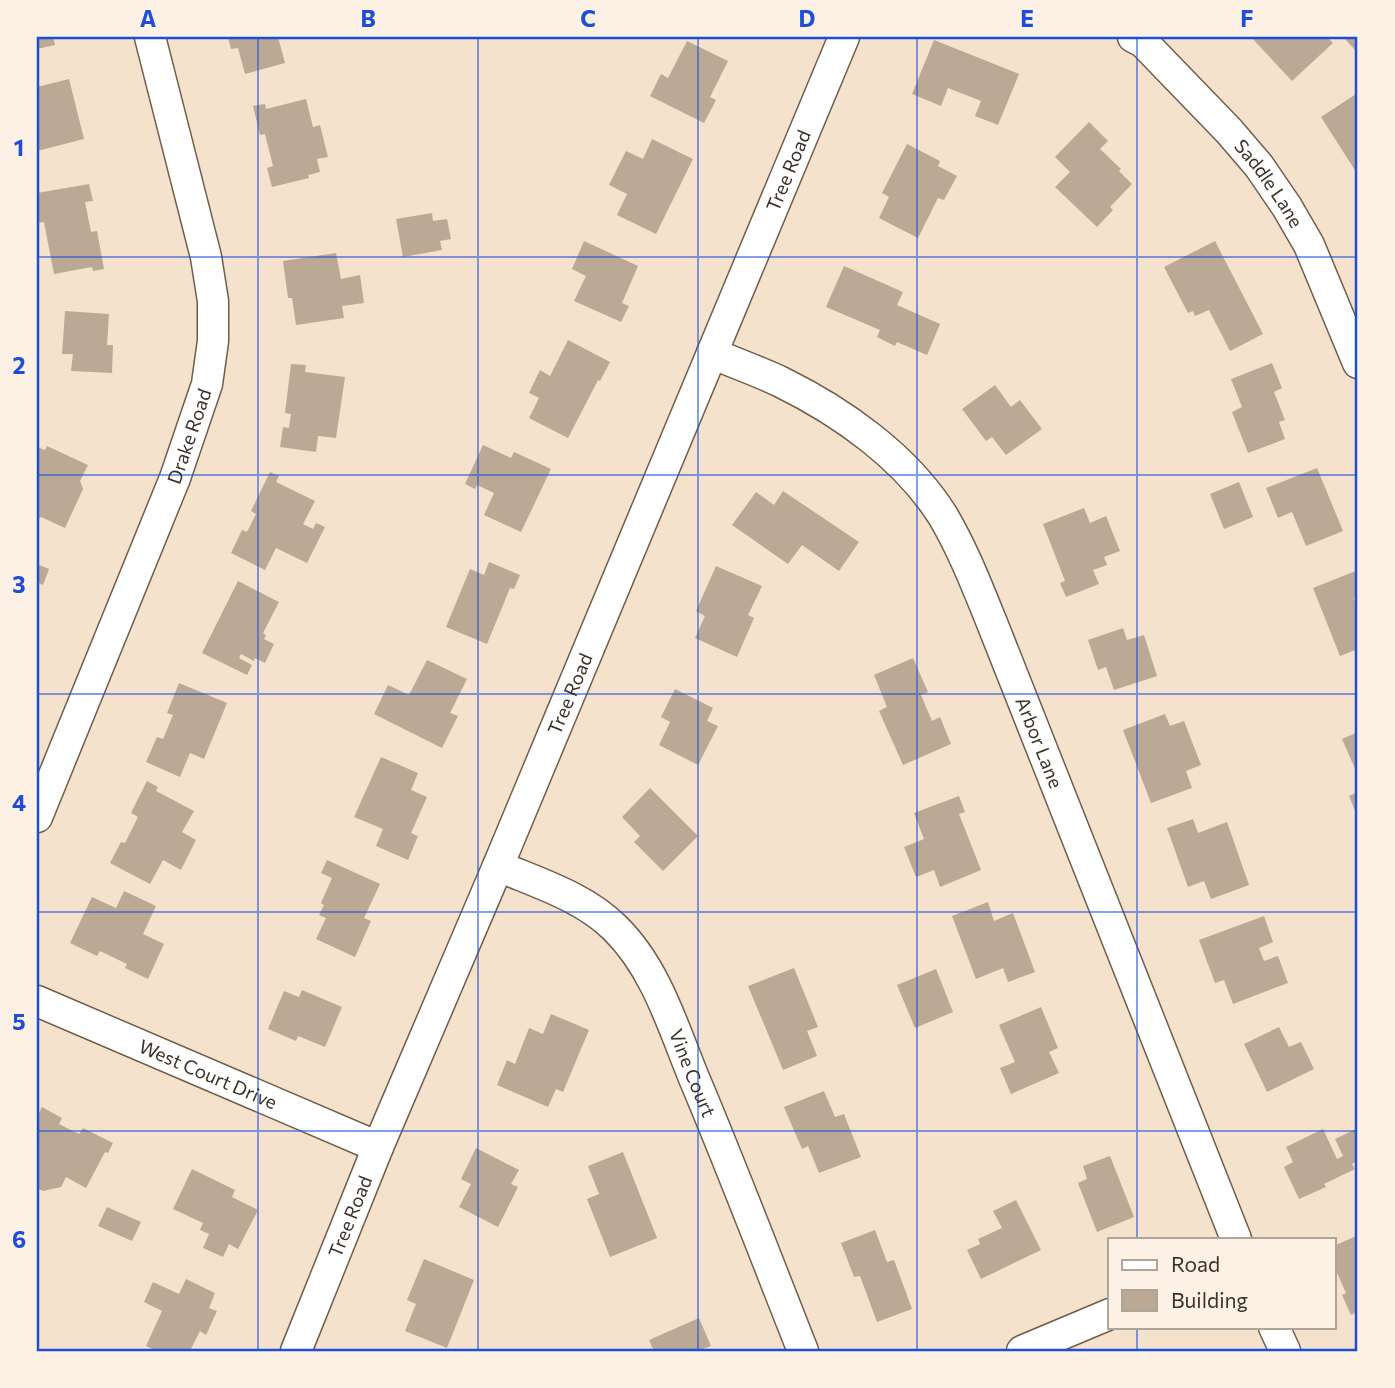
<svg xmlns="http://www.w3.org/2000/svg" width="1395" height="1388" font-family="Commissioner,sans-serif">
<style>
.building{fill:#bba995}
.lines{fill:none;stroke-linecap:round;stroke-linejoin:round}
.minor-casing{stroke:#6e5e4b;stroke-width:33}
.minor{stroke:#fff;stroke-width:30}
.grid{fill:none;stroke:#1d4ed8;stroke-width:2;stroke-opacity:0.55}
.labels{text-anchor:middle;stroke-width:5;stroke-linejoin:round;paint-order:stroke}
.street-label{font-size:19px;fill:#3a332a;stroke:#fcf1e4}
.neatline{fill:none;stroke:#1d4ed8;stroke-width:2.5}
.grid-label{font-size:23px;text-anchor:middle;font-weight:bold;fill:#1d4ed8}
</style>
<rect width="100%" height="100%" fill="#f5e2cd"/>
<g class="building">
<polygon points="37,37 53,37 55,45 37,49"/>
<polygon points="228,37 278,37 285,63 245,74 238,48 231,49"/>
<polygon points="1251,37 1327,37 1333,43 1292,81"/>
<polygon points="1343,37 1358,37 1358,49 1356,51"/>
<polygon points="934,40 1019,74 998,125 975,116 981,101 948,88 941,106 912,94"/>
<polygon points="687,41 728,61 710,97 716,100 704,123 650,96 661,74 668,78"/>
<polygon points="69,79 84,139 37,151 37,87"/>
<polygon points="1356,94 1358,97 1358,175 1321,117"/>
<polygon points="306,99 313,127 320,125 328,157 317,159 320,172 308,175 309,178 272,187 267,168 273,166 265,134 260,135 253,106 265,104 266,109"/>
<polygon points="1089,122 1108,141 1100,149 1121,169 1119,171 1132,184 1110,207 1113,210 1097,227 1055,187 1070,172 1055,157"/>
<polygon points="652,139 693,159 656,234 617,215 627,194 609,185 626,151 643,159"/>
<polygon points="907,144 940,161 938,166 957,176 944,200 938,198 918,238 879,218 889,197 882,193"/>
<polygon points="89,184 93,201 85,202 91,232 97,231 104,269 93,271 92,267 54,274 44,222 37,223 37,193"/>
<polygon points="432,213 433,221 447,219 451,239 440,241 442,250 403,257 396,219"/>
<polygon points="584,241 638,266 622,303 629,306 621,322 574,301 586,276 572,269"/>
<polygon points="1215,241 1263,334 1230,351 1209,310 1195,316 1193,311 1188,313 1164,267"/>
<polygon points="336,253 341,279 360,275 364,303 342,306 344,318 296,325 292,298 288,298 283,261"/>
<polygon points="844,266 903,292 897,305 940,324 927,355 897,342 895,346 877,337 880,330 826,307"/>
<polygon points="65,311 109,314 107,345 113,345 112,373 71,371 73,354 62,354"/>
<polygon points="568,340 610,362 600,381 598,380 568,438 529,418 539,398 529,393 540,370 550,376"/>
<polygon points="1272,363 1282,388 1274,392 1285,420 1279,422 1285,439 1248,453 1232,412 1242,407 1231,379"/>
<polygon points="291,364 306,365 305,372 345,377 336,438 318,436 316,452 280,447 283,427 289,428 291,414 285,413"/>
<polygon points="995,385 1011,407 1020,400 1042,429 1006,455 992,437 986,441 962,409"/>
<polygon points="483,445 511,458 514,452 551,469 521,532 484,515 494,493 477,485 475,489 465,484"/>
<polygon points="47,446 88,465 80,481 83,489 65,528 41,517 39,519 37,518 37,447 45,450"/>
<polygon points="1317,468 1343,531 1306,546 1292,512 1278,518 1266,488"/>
<polygon points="270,472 279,476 276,482 315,501 303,524 313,529 316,523 325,527 307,563 276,548 265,570 231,553 242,530 247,532 256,514 251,511"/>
<polygon points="1239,482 1253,517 1224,529 1210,494"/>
<polygon points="783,491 859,542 839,571 802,545 788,564 732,525 756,492 774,505"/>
<polygon points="1084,508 1090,523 1106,516 1120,551 1104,557 1107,565 1093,570 1099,584 1066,597 1060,583 1065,581 1043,524"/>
<polygon points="489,562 520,575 514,589 510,588 487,644 446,627 470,569 484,575"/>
<polygon points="37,564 49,569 43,585 37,582"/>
<polygon points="716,566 762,586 748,615 754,618 737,657 695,638 705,616 696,611"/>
<polygon points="1358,570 1358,597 1354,599 1358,610 1358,629 1357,630 1358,649 1340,656 1313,588"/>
<polygon points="238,581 279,602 263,633 266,635 264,639 274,644 265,663 255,658 254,661 241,654 239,658 252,665 247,675 202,653"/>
<polygon points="1123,628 1127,640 1144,635 1157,676 1114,690 1106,667 1098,670 1088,640"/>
<polygon points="913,658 928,692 921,695 932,721 940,717 951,744 903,765 879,711 887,707 874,675"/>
<polygon points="427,660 467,679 450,713 458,716 442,748 374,714 388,685 409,695"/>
<polygon points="179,683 227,703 204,759 190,753 180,777 146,762 157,737 163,739 173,715 167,713"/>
<polygon points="675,689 713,708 707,721 718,726 698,765 659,745 670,722 661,717"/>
<polygon points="1165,714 1170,726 1184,721 1201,765 1186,771 1192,788 1151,803 1123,730"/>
<polygon points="1358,732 1358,770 1356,771 1342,739"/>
<polygon points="381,757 418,773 411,790 427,797 411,833 418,836 408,860 376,846 383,829 354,817"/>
<polygon points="147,781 158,787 156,791 194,811 182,832 196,840 181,870 163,860 150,884 110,863 121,842 125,843 138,817 131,813"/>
<polygon points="650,788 698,836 663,871 634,842 640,836 622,817"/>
<polygon points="1358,792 1358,818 1349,796"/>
<polygon points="959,796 965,812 959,814 981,870 940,887 934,870 916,877 904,847 924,839 914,813"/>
<polygon points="1193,819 1198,833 1227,822 1249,885 1211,899 1204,881 1188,887 1167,828"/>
<polygon points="327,860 380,884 364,918 371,921 355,957 316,939 326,918 319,915 324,905 321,903 332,878 321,873"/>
<polygon points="124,891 156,906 143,934 164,944 148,979 125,968 127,964 100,951 97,956 70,943 92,897 116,908"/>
<polygon points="988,902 994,921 1013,913 1035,972 1008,982 1003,968 976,979 952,916"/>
<polygon points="1264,916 1273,942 1259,948 1264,961 1278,956 1288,983 1233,1004 1224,980 1215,983 1199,940"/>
<polygon points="794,968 818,1027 807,1031 817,1056 783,1070 748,986"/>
<polygon points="936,969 953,1012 915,1028 897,985"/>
<polygon points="302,990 342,1007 325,1047 298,1036 296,1041 268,1029 284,991 299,997"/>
<polygon points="1041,1007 1058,1048 1049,1052 1059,1073 1011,1094 1000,1068 1015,1062 999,1025"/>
<polygon points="551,1014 589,1030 563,1092 556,1089 548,1107 497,1085 507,1060 515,1064 529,1028 543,1034"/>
<polygon points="1279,1027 1289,1047 1301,1042 1314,1069 1267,1092 1244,1044"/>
<polygon points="824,1091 835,1117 844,1114 861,1157 819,1173 808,1146 802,1149 784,1107"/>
<polygon points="42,1107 62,1118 59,1124 79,1134 83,1128 113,1143 108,1153 105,1152 86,1188 66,1177 61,1187 43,1191 37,1188 37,1117"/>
<polygon points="1358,1128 1358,1161 1352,1164 1355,1169 1324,1184 1326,1187 1299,1199 1284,1167 1293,1162 1286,1147 1323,1129 1337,1159 1343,1156 1335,1139"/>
<polygon points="476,1148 519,1170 511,1184 518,1187 498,1227 459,1207 471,1184 461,1179"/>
<polygon points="623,1152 657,1238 610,1257 587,1199 599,1194 588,1166"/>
<polygon points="1110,1156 1134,1217 1097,1232 1078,1183 1087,1179 1083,1166"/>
<polygon points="192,1169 235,1190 232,1197 258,1210 238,1249 229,1244 223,1257 203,1248 209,1234 200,1230 203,1223 173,1209"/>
<polygon points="1016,1200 1041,1250 981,1279 967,1250 980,1244 978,1239 1002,1228 993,1211"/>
<polygon points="107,1207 141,1222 132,1241 98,1226"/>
<polygon points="875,1230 887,1262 894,1260 912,1309 877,1322 860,1276 854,1277 841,1243"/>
<polygon points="1358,1235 1358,1311 1351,1315 1342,1295 1346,1293 1334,1266 1334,1246"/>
<polygon points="424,1259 474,1280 447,1348 405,1331 416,1304 407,1300"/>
<polygon points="186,1279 215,1293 209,1308 217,1311 206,1335 200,1331 190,1351 157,1351 146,1346 162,1311 144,1302 153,1282 179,1294"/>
<polygon points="699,1318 711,1346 703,1349 704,1351 654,1351 649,1340"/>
</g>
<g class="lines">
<defs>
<g id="minor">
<path id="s1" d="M1133 37 1143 42 1229 131 1259 166 1287 207 1309 245 1358 363"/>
<path id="s2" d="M712 353C734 363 758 371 781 382 842 412 906 457 943 516 963 550 977 586 992 623L1236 1239"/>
<path id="s3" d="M37 817 175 478 207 384 213 341V301L206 257 150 37"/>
<path id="s4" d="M498 866C538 883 584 897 615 928 656 968 673 1027 694 1078 732 1168 767 1260 803 1351"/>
<path id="s5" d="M37 1001 378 1147"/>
<polyline points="1274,1327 1285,1351"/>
<path id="s6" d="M296 1351 378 1147 498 866 844 37"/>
<polyline points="1022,1351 1110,1314"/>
</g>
</defs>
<use href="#minor" class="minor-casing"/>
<use href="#minor" class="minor"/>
</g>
<path class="grid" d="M258 37V1351M478 37V1351M698 37V1351M917 37V1351M1137 37V1239M37 257H1358M37 475H1358M37 694H1358M37 912H1358M37 1131H1358M1137 1327V1351"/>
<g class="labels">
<g class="street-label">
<text dy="7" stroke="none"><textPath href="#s6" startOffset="1279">Tree Road</textPath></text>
<text dy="7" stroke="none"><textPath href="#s1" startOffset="201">Saddle Lane</textPath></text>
<text dy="7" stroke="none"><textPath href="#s3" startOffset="410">Drake Road</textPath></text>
<text dy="7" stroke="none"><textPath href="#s6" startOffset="712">Tree Road</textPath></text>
<text dy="7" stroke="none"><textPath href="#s2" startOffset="534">Arbor Lane</textPath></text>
<text dy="7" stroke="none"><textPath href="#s4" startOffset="299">Vine Court</textPath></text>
<text dy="7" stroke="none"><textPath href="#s5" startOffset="186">West Court Drive</textPath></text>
<text dy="7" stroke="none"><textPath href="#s6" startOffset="145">Tree Road</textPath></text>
</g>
</g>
<rect width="1395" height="1388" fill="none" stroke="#fcf1e4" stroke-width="77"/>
<rect x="1108" y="1238" width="228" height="91" fill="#fcf1e4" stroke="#aea59a" stroke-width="2"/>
<rect x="1122" y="1260" width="35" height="10" fill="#ffffff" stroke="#aea59a" stroke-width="2"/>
<text x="1171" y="1272" font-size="21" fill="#3a332a">Road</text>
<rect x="1122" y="1290" width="35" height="21" fill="#bba995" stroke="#aea59a" stroke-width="2"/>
<text x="1171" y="1308" font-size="21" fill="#3a332a">Building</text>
<rect x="38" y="38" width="1318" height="1312" class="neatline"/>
<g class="grid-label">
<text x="148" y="27">A</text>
<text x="368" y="27">B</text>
<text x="588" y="27">C</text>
<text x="807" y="27">D</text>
<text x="1027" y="27">E</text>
<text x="1247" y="27">F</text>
<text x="19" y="156">1</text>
<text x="19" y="374">2</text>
<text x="19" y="593">3</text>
<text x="19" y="811">4</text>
<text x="19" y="1030">5</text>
<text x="19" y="1248">6</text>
</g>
</svg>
